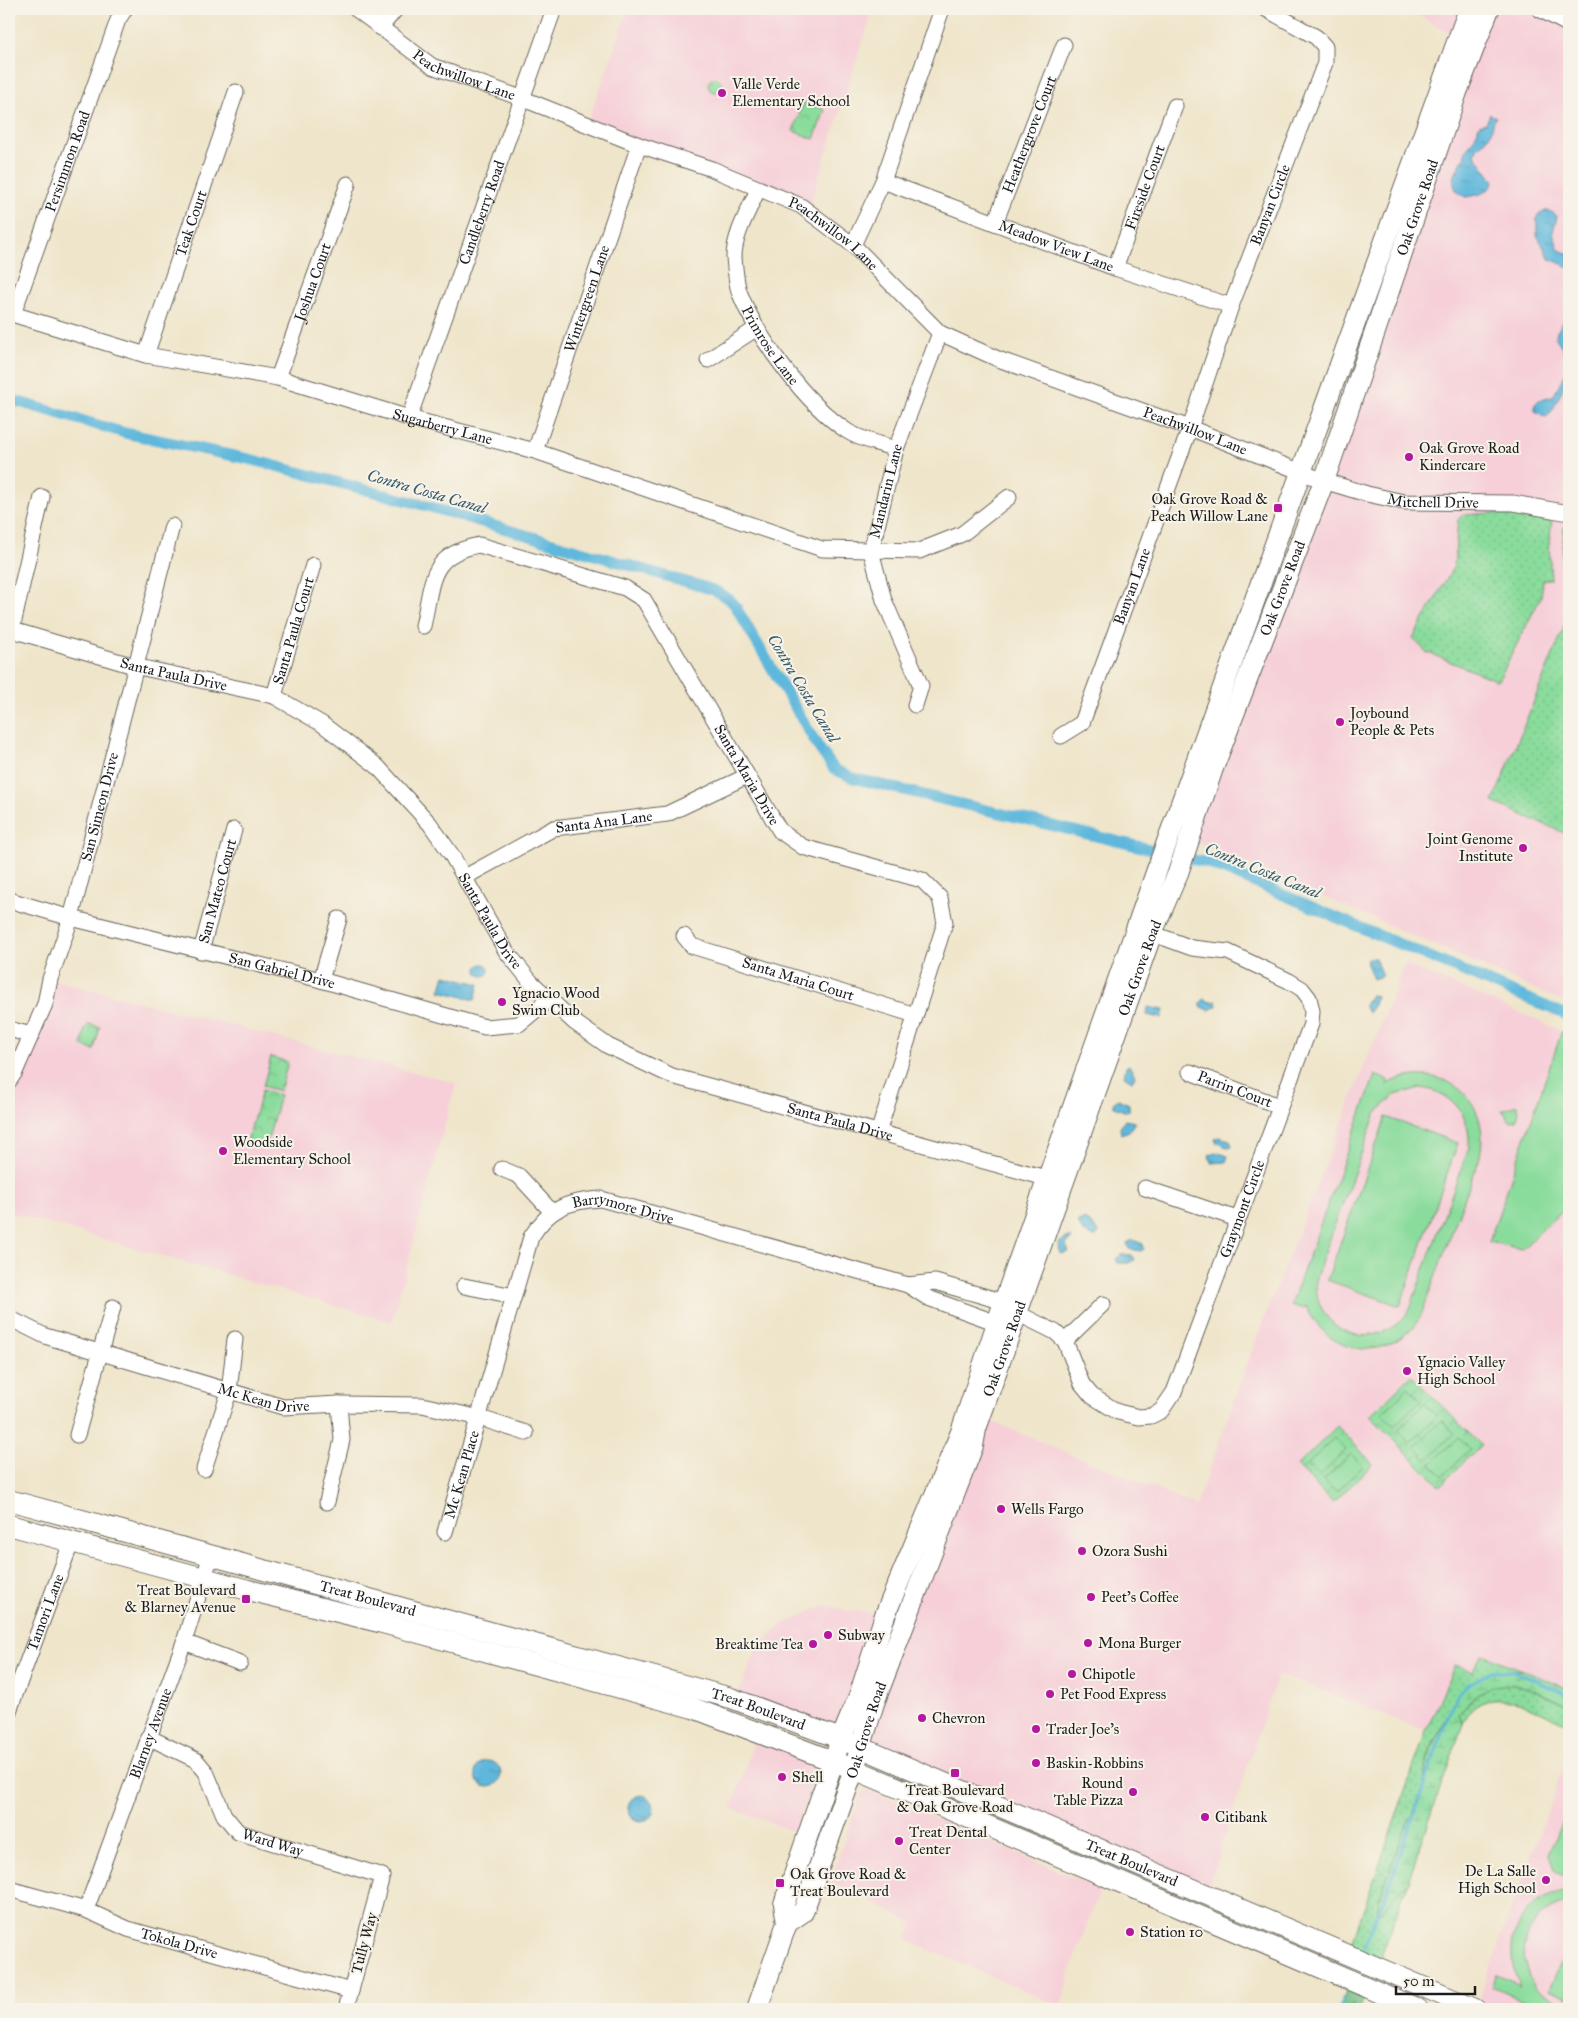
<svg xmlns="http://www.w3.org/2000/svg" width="1578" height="2018" font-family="'IM FELL Great Primer',serif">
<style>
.built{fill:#f6cfd8}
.grass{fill:url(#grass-dots);stroke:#537c5c}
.forest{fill:url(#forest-firs);stroke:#466c50}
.wetland{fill:url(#wetland-marsh);stroke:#537c5c}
.park{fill:url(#park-crowns);stroke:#537c5c}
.garden{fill:#8adc9c;stroke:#537c5c;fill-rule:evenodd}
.water{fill:url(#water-ripples);stroke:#3d6a7c}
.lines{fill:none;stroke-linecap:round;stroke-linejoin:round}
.stream{stroke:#5eb8dc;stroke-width:3}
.canal{stroke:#5eb8dc;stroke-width:11}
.minor-casing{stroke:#666259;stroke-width:17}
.major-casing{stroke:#666259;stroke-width:22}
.minor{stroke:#fff;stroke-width:15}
.major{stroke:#fff;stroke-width:20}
.poi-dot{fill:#b5179e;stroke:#f7f3e8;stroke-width:2}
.labels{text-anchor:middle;stroke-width:4;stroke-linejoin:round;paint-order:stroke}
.street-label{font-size:15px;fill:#1c1c1c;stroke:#f7f3e8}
.poi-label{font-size:15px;fill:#1c1c1c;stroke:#f7f3e8;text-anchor:start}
.water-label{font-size:16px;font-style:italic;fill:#365a69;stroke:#f7f3e8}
</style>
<defs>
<pattern id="grass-dots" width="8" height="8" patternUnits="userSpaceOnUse" patternTransform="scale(1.25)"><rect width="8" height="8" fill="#8adc9c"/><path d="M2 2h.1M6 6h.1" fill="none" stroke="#76bc86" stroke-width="1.8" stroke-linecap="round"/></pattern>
<pattern id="forest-firs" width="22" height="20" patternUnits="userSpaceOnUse" patternTransform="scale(1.25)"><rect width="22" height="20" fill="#6fbc84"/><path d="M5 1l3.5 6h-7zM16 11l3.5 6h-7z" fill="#5a986b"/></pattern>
<pattern id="wetland-marsh" width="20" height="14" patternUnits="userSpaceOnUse" patternTransform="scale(1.25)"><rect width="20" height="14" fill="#8adc9c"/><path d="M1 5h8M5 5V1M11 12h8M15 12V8" fill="none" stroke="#76bc86"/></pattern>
<pattern id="park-crowns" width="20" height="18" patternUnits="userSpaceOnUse" patternTransform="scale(1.25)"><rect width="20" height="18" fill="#8adc9c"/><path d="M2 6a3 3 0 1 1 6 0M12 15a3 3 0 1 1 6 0" fill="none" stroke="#76bc86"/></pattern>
<pattern id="water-ripples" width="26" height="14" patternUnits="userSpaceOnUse" patternTransform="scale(1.25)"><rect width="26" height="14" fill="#5eb8dc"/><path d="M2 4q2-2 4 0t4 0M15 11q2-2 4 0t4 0" fill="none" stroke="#4d95b2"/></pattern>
</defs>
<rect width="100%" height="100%" fill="#f7f3e8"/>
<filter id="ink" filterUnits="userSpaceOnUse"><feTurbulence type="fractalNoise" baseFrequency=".02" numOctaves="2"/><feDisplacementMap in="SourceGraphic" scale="10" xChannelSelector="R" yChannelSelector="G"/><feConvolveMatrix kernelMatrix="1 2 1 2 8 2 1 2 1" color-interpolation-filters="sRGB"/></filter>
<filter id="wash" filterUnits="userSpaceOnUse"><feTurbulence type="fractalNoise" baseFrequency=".0096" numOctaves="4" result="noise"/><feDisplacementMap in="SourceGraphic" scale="20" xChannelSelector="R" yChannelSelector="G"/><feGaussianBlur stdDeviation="1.12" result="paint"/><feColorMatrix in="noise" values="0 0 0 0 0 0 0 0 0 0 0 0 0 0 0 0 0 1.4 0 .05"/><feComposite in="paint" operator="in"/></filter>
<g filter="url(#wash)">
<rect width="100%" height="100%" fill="#efe5ca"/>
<g class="built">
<polygon points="628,9 873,9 808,211 587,124"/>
<polygon points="1408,9 1469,9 1459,39"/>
<polygon points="1489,9 1569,9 1569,1004 1189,838"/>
<polygon points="1405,964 1569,1034 1569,1689 1482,1654 1472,1671 1454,1665 1426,1731 1278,1674 1206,1894 860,1747 981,1417 1196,1506 1261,1326"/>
<polygon points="50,979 456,1083 392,1322 9,1212 9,1081"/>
<polygon points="825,1605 851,1611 885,1615 841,1739 736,1700 757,1648 783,1624"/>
<polygon points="757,1733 772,1738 817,1769 795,1832 731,1808"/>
<polygon points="1569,1752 1569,2009 1475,2009"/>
<polygon points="867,1789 1101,1889 1075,1957 1060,2006 906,1940 914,1923 830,1881 861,1794"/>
</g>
<g class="grass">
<circle cx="715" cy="85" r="7"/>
<polygon points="1495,513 1534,518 1552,522 1549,543 1551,579 1543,579 1541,597 1498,681 1426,652 1413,638 1454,566 1458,520 1462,515"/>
<polygon points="1564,527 1569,528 1569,579 1565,575 1562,561"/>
<polygon points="1567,620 1569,621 1569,835 1493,802"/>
<polygon points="1482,1654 1522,1670 1491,1672 1458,1694 1428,1755 1424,1784 1379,1900 1377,1916 1408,1881 1377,1967 1348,1954 1426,1731 1455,1665 1472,1671"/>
<path d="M1500 1683 1527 1687 1569 1706V1725C1542 1714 1498 1684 1471 1710 1468 1713 1465 1720 1463 1724L1458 1714 1479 1692Z"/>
</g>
<polygon class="forest" points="1350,1978 1368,1987 1360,2009 1340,2009"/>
<path class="wetland" d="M1511 1670H1522L1569 1689V1706C1541 1693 1511 1674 1481 1692 1472 1696 1465 1707 1458 1714L1463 1724 1408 1881 1376 1917 1379 1900 1407 1824 1417 1805 1424 1784 1428 1756 1458 1694 1469 1684 1491 1672Z"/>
<g class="park">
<polygon points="804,102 825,110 814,139 793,131"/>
<polygon points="89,1024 100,1027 94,1050 82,1046 85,1029"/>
<polygon points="271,1057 288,1062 280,1091 263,1086"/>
<polygon points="262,1090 280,1095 266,1147 247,1142"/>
<polygon points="1411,1375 1481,1445 1440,1486 1370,1416"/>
<polygon points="1337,1426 1373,1464 1333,1503 1297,1466"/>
</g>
<g class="garden">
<polygon points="1562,1031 1569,1034 1569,1212 1565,1208 1522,1249 1489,1242"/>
<path d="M1375 1075 1388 1080 1387 1084C1442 1057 1495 1100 1479 1160L1420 1318C1388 1364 1329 1358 1306 1306L1304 1309 1291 1305ZM1420 1088C1452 1091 1471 1115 1469 1147L1409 1311C1376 1357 1312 1334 1316 1277L1376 1113 1395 1095Z"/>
<polygon points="1517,1105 1519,1111 1517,1120 1510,1121 1502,1110"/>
<polygon points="1386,1117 1458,1143 1400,1306 1327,1280"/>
<polygon points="1408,1387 1421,1400 1394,1426 1382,1414"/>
<polygon points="1424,1403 1437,1416 1410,1443 1398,1430"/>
<polygon points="1442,1420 1454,1433 1427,1460 1415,1447"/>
<polygon points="1458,1437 1470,1449 1443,1476 1431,1464"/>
<polygon points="1334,1438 1346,1450 1320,1476 1308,1464"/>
<polygon points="1351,1454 1363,1466 1336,1492 1324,1480"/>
<polygon points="1569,1807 1569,1878 1555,1872 1549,1855"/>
<path d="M1569 1890V1903C1530 1908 1510 1955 1536 1986 1545 1996 1557 2001 1569 2006V2009H1543L1492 1987 1497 1975 1519 1985C1500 1941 1520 1897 1569 1890Z"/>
<polygon points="1569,1943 1569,1998 1549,1990"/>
</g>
<g class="water">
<path d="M1490 114 1496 117C1492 123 1493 130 1489 136 1484 144 1476 145 1475 155L1494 181C1489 194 1478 195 1466 197 1445 189 1456 170 1464 159 1464 147 1476 142 1479 125L1486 123Z"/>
<polygon points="1545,211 1550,211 1557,216 1553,232 1559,250 1569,254 1569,267 1550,259 1537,235 1537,216"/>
<polygon points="1569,310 1569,324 1564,340 1569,348 1569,359 1555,336"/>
<path d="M1569 367C1569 376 1554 413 1546 417L1535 411V404L1539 400 1554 395Z"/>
<polygon points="1369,958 1375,958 1382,976 1373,979 1366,962"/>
<circle cx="483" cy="970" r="6"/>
<polygon points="445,975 479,984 475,1000 440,991"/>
<polygon points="1371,995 1376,996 1374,1005 1368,1013 1364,1005"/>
<polygon points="1204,999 1210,1002 1216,1001 1217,1006 1209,1010 1202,1007 1200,1003"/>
<polygon points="1148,1007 1164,1010 1162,1018 1147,1015"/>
<polygon points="1129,1065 1135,1076 1132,1081 1124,1076 1126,1067"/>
<polygon points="1118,1099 1129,1104 1129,1111 1124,1111 1114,1107 1113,1103"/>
<polygon points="1125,1120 1135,1122 1129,1131 1121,1134 1120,1128"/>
<polygon points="1218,1137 1230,1140 1232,1146 1227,1147 1216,1142 1215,1139"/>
<polygon points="1216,1152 1228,1156 1226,1162 1211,1163 1209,1155"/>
<polygon points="1085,1219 1099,1232 1095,1237 1083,1232 1078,1222"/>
<polygon points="1068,1237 1072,1238 1066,1245 1069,1252 1060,1254 1059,1243"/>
<polygon points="1133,1240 1143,1244 1144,1249 1141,1251 1129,1249 1127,1243"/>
<polygon points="1123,1254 1132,1255 1134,1260 1129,1263 1118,1263 1116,1259"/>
<circle cx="488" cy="1774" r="13"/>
<circle cx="641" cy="1808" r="13"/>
</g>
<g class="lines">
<g class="stream">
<polyline points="1364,1947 1389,1886 1447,1719 1458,1694 1469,1684 1491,1672 1511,1670 1569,1695"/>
<polyline points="1340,2009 1342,1998"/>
</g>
<polyline class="canal" points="9,399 125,433 253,460 427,506 714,590 729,599 734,604 819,748 834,769 853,778 1208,863 1569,1016"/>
</g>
</g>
<g filter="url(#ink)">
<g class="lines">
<defs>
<g id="minor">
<path id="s1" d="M356 9 432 66 521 98 639 145 712 169 801 206 853 245 940 333 998 359 1190 428 1324 481 1367 494 1404 502 1513 503 1569 513"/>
<polyline points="1539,9 1569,25"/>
<polyline points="380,28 396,9"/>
<path id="s2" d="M883 181 1115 268 1231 306"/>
<path id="s3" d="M758 189C750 209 734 234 734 257 735 268 736 284 740 294 758 339 806 404 847 431 861 440 881 444 896 449"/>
<path id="s4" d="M995 223 1064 45"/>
<polyline points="853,245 883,181 942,9"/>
<path id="s5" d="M1115 268 1175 106"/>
<path id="s6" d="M9 313 146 355 278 378 409 418 535 451 822 549 919 551 962 534 1009 497"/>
<path id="s7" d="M13 314 118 20 125 9"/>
<path id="s8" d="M146 355 236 92"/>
<polyline points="708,360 757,328"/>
<path id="s9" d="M278 378 348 184"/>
<path id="s10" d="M409 418 554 9"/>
<path id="s11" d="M535 451 639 145"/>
<path id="s12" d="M423 626C433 582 428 555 479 545L625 588 644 600 780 831 803 847 922 880 940 898 945 923 878 1133"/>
<path id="s13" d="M9 629 134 666 274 696 322 724 377 766 430 824 451 854 506 951 531 982 574 1022 608 1046 672 1076 1057 1181"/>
<polyline points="12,629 42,497"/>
<path id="s14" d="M274 696 313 565"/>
<path id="s15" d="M915 705 921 686 884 600 871 551 896 449 940 333"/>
<path id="s16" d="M1061 736 1082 723 1190 428 1231 306 1325 63V47L1316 37 1266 9"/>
<path id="s17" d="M465 877 554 828 667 814 747 776"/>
<path id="s18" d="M9 900 71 918 321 980 485 1027 519 1024 548 1000"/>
<path id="s19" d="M684 936 692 946 915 1015"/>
<path id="s20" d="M201 951 234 830"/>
<polyline points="321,980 339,919"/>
<polyline points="9,1029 31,1035"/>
<path id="s21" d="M1190 1072 1279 1106"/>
<path id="s22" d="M9 1081 15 1072 45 1004 50 979 71 918 172 526"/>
<polyline points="502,1169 519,1176 552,1212"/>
<polyline points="1145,1188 1237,1219"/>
<polyline points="464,1286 514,1296"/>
<path id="s23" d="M9 1318 45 1336 283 1407 339 1404 422 1405 480 1418 526 1433"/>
<path id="s24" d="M1006 1318 997 1323 928 1298 908 1285 935 1282 1004 1302 1017 1313 1055 1332 1065 1341 1082 1384 1092 1396 1118 1412 1139 1417 1151 1416 1161 1411 1174 1392 1311 1024 1312 1011 1309 998 1302 989 1289 981 1228 952 1192 948 1143 930"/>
<polyline points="1065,1341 1103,1304"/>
<polyline points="77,1435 113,1307"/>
<polyline points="204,1469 229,1392 235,1339"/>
<polyline points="327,1502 342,1440 339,1404"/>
<path id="s25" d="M445 1532 531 1237C549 1208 568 1201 601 1199L908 1285"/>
<polyline points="184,1642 240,1663"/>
<path id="s26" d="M9 1711 71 1543"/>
<path id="s27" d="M148 1737 196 1760 206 1772 224 1815 238 1832 382 1876 346 2009"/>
<path id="s28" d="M9 1889 86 1910 128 1929 351 1991"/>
<path id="s29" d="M86 1910 184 1642 211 1555"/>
</g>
<g id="major">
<path id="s30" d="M9 1500 731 1698 841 1739 1475 2009"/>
<polyline points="9,1525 248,1590 379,1622 693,1708 854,1769 1418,2009"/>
<path id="s31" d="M787 1923 803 1912 854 1769 874 1703 973 1446 976 1429 1152 933 1178 873 1212 771 1324 481 1457 92 1489 9"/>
<polyline points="757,2009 787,1923 784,1904 841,1739 859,1696 885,1615 961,1432 1004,1302 1159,864 1469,9"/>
</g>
</defs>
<use href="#minor" class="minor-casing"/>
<use href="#major" class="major-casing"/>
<use href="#minor" class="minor"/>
<use href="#major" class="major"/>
</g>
</g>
<g class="poi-dot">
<circle cx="722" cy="93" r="5"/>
<circle cx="1409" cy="457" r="5"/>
<rect x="1273" y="503" width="10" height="10" rx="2.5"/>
<circle cx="1340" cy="722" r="5"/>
<circle cx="1523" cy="848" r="5"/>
<circle cx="502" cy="1002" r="5"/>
<circle cx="223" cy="1151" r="5"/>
<circle cx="1407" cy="1371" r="5"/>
<circle cx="1001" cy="1509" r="5"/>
<circle cx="1082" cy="1551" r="5"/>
<circle cx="1091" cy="1597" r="5"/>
<rect x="241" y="1594" width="10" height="10" rx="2.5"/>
<circle cx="828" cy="1635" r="5"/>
<circle cx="1088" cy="1643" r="5"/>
<circle cx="813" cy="1644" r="5"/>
<circle cx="1072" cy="1674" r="5"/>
<circle cx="1050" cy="1694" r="5"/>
<circle cx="922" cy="1718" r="5"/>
<circle cx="1036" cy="1729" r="5"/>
<circle cx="1036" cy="1763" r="5"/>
<rect x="950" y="1768" width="10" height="10" rx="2.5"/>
<circle cx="782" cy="1777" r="5"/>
<circle cx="1133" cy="1792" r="5"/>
<circle cx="1205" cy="1817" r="5"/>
<circle cx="899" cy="1841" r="5"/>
<circle cx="1546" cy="1880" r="5"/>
<rect x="775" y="1878" width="10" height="10" rx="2.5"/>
<circle cx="1130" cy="1932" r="5"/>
</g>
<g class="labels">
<g class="street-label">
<text dy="5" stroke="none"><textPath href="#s1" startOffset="128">Peachwillow Lane</textPath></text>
<text dy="5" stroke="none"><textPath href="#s4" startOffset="95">Heathergrove Court</textPath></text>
<text dy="5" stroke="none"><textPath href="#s7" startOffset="162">Persimmon Road</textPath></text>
<text dy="5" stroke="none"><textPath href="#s5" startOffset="86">Fireside Court</textPath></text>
<text dy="5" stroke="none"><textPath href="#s16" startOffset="576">Banyan Circle</textPath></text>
<text dy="5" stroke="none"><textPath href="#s31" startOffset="1832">Oak Grove Road</textPath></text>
<text dy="5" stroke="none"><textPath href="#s10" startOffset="218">Candleberry Road</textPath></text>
<text dy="5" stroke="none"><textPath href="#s8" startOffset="139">Teak Court</textPath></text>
<text dy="5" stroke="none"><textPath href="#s1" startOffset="532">Peachwillow Lane</textPath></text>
<text dy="5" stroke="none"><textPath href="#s2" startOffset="185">Meadow View Lane</textPath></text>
<text dy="5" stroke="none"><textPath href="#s9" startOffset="102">Joshua Court</textPath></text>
<text dy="5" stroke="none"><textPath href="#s11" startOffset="161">Wintergreen Lane</textPath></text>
<text dy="5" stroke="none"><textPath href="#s3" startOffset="170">Primrose Lane</textPath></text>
<text dy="5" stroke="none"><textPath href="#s6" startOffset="449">Sugarberry Lane</textPath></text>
<text dy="5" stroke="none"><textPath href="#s1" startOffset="952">Peachwillow Lane</textPath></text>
<text dy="5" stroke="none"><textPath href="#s15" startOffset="226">Mandarin Lane</textPath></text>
<text dy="5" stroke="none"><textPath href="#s1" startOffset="1202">Mitchell Drive</textPath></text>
<text dy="5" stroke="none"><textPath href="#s16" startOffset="170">Banyan Lane</textPath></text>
<text dy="5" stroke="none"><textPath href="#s31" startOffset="1428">Oak Grove Road</textPath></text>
<text dy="5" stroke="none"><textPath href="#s14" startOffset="68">Santa Paula Court</textPath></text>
<text dy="5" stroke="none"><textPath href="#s13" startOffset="171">Santa Paula Drive</textPath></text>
<text dy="5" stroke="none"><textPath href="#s12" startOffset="486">Santa Maria Drive</textPath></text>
<text dy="5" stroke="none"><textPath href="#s22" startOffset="290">San Simeon Drive</textPath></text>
<text dy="5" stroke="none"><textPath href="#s17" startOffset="152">Santa Ana Lane</textPath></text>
<text dy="5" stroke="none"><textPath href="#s20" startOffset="62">San Mateo Court</textPath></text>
<text dy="5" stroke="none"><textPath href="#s13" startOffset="591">Santa Paula Drive</textPath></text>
<text dy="5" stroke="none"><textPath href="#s31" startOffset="1022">Oak Grove Road</textPath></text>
<text dy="5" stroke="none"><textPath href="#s18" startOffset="282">San Gabriel Drive</textPath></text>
<text dy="5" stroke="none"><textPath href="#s19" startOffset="124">Santa Maria Court</textPath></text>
<text dy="5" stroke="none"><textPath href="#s21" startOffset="48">Parrin Court</textPath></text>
<text dy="5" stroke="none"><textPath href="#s13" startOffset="1010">Santa Paula Drive</textPath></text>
<text dy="5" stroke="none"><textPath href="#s24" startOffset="635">Graymont Circle</textPath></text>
<text dy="5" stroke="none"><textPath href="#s25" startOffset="414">Barrymore Drive</textPath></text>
<text dy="5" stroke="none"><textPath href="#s31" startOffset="618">Oak Grove Road</textPath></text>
<text dy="5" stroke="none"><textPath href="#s23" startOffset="268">Mc Kean Drive</textPath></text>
<text dy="5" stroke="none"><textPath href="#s25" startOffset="60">Mc Kean Place</textPath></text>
<text dy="5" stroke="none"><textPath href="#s30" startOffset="372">Treat Boulevard</textPath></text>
<text dy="5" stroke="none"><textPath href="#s26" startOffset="105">Tamori Lane</textPath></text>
<text dy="5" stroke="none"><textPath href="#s30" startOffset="778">Treat Boulevard</textPath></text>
<text dy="5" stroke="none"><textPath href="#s31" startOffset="212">Oak Grove Road</textPath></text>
<text dy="5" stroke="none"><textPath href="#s29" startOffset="188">Blarney Avenue</textPath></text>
<text dy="5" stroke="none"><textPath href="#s27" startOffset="174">Ward Way</textPath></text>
<text dy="5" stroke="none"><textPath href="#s30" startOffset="1182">Treat Boulevard</textPath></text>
<text dy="5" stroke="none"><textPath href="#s28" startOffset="179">Tokola Drive</textPath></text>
<text transform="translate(364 1943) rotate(-75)" y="5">Tully Way</text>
</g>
<g class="poi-label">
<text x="732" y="89">Valle Verde<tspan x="732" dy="17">Elementary School</tspan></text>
<text x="1419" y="453">Oak Grove Road<tspan x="1419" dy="17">Kindercare</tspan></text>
<text x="1268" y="504" text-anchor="end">Oak Grove Road &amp;<tspan x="1268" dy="17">Peach Willow Lane</tspan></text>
<text x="1350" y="718">Joybound<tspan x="1350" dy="17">People &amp; Pets</tspan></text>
<text x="1513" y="844" text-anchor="end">Joint Genome<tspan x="1513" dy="17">Institute</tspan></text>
<text x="512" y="998">Ygnacio Wood<tspan x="512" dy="17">Swim Club</tspan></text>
<text x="233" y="1147">Woodside<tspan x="233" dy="17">Elementary School</tspan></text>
<text x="1417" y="1367">Ygnacio Valley<tspan x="1417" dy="17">High School</tspan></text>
<text x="1011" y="1514">Wells Fargo</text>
<text x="1092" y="1556">Ozora Sushi</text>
<text x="236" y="1595" text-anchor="end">Treat Boulevard<tspan x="236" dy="17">&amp; Blarney Avenue</tspan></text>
<text x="1101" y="1602">Peet's Coffee</text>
<text x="838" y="1640">Subway</text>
<text x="1098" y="1648">Mona Burger</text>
<text x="803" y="1649" text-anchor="end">Breaktime Tea</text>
<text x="1082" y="1679">Chipotle</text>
<text x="1060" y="1699">Pet Food Express</text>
<text x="932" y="1723">Chevron</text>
<text x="1046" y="1734">Trader Joe's</text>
<text x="1046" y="1768">Baskin-Robbins</text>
<text x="792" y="1782">Shell</text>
<text x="1123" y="1788" text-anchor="end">Round<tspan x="1123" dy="17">Table Pizza</tspan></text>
<text x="955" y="1795" text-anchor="middle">Treat Boulevard<tspan x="955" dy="17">&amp; Oak Grove Road</tspan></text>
<text x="1215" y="1822">Citibank</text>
<text x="909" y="1837">Treat Dental<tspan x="909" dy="17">Center</tspan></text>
<text x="1536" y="1876" text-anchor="end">De La Salle<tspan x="1536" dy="17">High School</tspan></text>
<text x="790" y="1879">Oak Grove Road &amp;<tspan x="790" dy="17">Treat Boulevard</tspan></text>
<text x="1140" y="1937">Station 10</text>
</g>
<g class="water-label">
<text transform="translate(427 491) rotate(16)" y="6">Contra Costa Canal</text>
<text transform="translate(804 688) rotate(59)" y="6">Contra Costa Canal</text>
<text transform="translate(1263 870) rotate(22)" y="6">Contra Costa Canal</text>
</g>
</g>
<rect width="1578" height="2018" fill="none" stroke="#f7f3e8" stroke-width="30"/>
<path d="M1396 1986v8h79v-8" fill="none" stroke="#1c1c1c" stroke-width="2.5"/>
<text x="1403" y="1986" font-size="15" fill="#1c1c1c" stroke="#f7f3e8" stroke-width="4" paint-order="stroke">50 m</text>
</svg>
